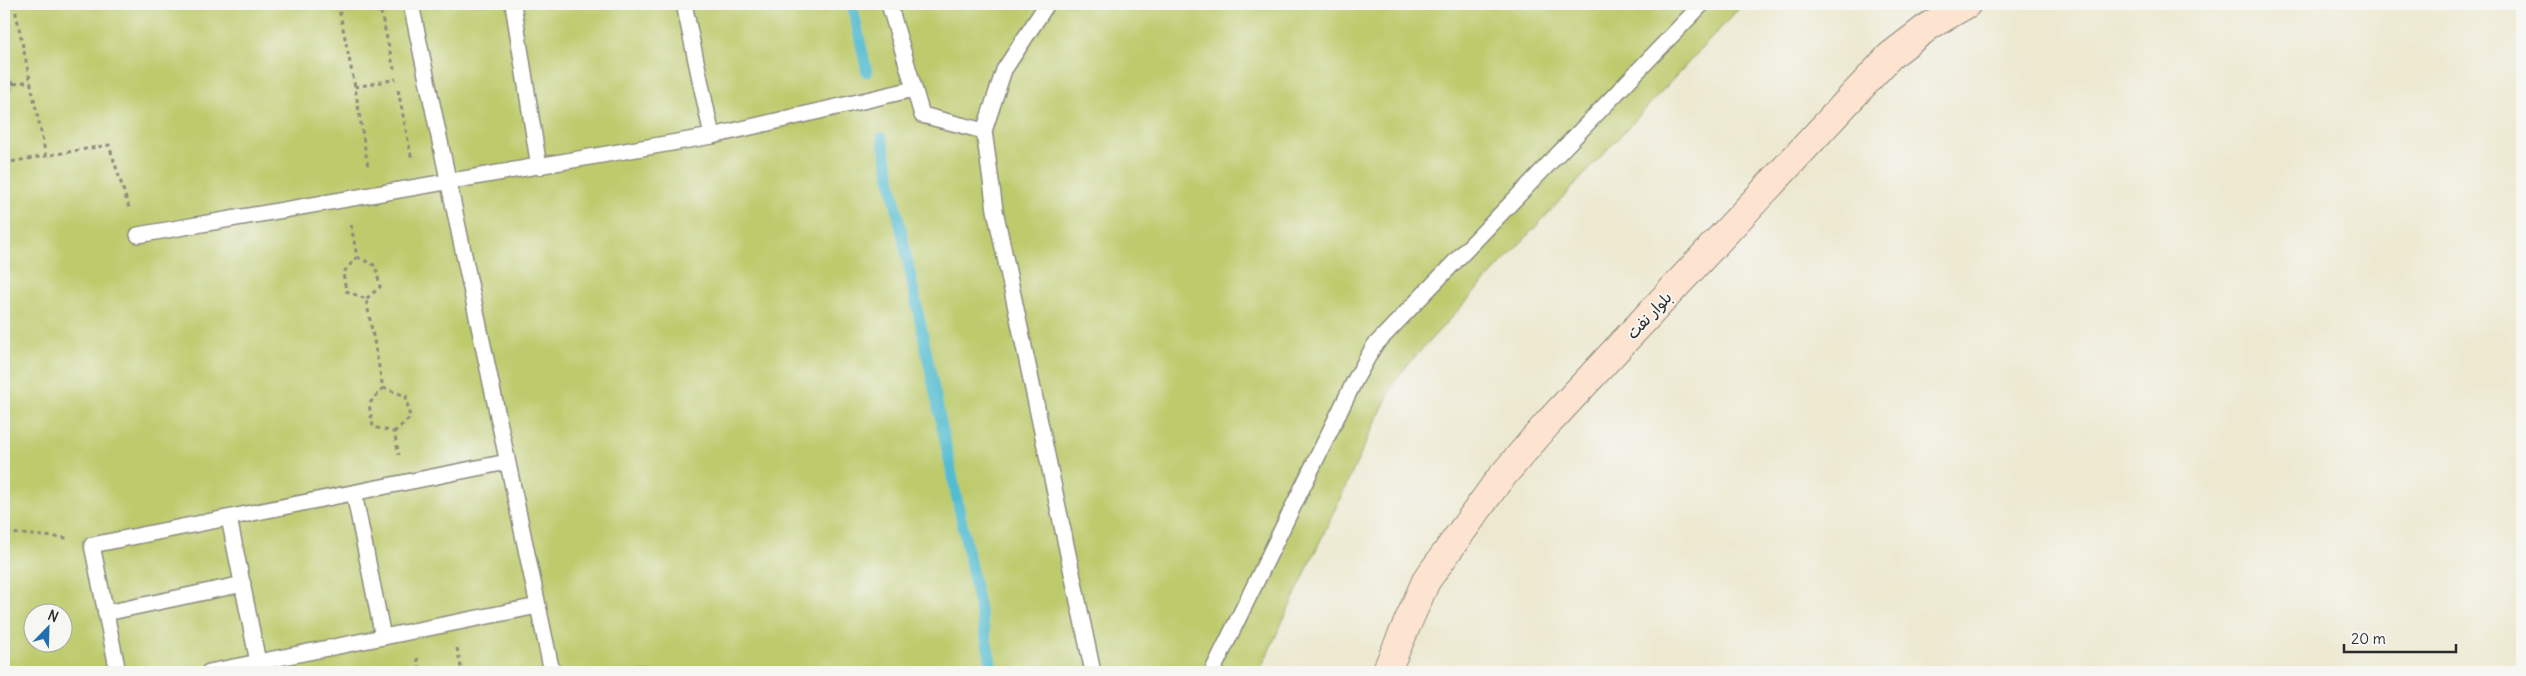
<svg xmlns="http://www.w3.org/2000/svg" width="2526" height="676" font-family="Delius,'Playpen Sans Arabic',sans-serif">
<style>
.green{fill:#becb6d;stroke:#747b4c;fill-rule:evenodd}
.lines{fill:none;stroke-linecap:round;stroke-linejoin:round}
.stream{stroke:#53bcd0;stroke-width:11}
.lane-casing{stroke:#8c8a7e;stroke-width:18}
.secondary-casing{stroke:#8c8a7e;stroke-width:30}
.path{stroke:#8c8a7e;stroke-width:3;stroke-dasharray:4 4;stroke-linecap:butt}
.lane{stroke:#fff;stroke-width:15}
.secondary{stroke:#fde4d1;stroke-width:28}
.labels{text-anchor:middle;stroke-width:4;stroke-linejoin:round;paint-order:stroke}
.street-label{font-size:16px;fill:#2b2b2b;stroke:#f6f6f2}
</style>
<rect width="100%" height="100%" fill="#f6f6f2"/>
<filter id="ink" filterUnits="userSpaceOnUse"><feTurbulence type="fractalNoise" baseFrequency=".02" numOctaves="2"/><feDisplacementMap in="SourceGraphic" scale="10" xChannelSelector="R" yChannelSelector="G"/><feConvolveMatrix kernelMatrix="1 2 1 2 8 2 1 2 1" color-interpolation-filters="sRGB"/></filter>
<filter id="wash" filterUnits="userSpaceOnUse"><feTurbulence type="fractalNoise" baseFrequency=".0096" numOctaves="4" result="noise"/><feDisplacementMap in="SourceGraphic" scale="20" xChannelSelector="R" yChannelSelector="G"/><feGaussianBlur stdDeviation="1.12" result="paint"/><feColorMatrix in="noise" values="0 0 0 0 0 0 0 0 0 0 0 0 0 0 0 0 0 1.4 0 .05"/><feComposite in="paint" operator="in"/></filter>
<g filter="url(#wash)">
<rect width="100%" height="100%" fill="#ede9d1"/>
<path class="green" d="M4 4H1743L1408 364 1394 383 1259 672H4ZM32 614H62V644H32Z"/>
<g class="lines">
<g class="stream">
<polyline points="852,4 867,72"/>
<polyline points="882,138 993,672"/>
</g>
</g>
</g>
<g filter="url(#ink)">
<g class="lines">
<defs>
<g id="lane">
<polyline points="411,4 552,672"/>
<polyline points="513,4 539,167"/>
<polyline points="684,4 712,136"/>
<polyline points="889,4 922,115 984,131"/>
<polyline points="1047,4 1004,70 984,131 995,210 1093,672"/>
<polyline points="138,235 712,136 914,89"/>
<polyline points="354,493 383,637"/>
<polyline points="229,518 258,662"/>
<polyline points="106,613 243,584"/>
<polyline points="118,672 92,545 507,462"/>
<polyline points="209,672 538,606"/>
<polyline points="1212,672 1355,380 1374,346 1702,4"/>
</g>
<polyline id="secondary" points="1386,672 1426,581 1498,481 1548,423 1890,56 1929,26 1967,4"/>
</defs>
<use href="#lane" class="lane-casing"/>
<use href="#secondary" class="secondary-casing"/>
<g class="path">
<polyline points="14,4 46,156"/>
<polyline points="338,4 355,87 368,167"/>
<polyline points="379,4 394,69"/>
<polyline points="4,78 14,84 4,100"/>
<polyline points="14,84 30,81"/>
<polyline points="355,87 396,79"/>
<polyline points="398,90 412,160"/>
<polyline points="4,136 8,162"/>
<polyline points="4,163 109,145 130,211"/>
<polyline points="351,225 357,257 343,273 346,291 366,299 383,388 369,404 373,427 394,432 399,455"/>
<polyline points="357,257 376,266 380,287 366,299"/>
<polyline points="383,388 406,396 410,418 394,432"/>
<polyline points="4,508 8,533 67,538"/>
<polyline points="457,648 462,672"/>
<polyline points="417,658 421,672"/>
</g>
<use href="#lane" class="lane"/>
<use href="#secondary" class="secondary"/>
</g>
</g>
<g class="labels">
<g class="street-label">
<text transform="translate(1649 315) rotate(-47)" y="6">بلوار نفت</text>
</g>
</g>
<rect width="2526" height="676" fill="none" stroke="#f6f6f2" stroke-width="20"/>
<g transform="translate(48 628) rotate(23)"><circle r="24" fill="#f6f6f2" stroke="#a5a5a2"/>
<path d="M0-4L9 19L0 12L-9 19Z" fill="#1f6fb2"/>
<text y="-8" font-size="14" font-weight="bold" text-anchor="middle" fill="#2b2b2b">N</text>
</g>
<path d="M2344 644v8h112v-8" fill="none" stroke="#2b2b2b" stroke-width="2.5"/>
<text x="2351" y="644" font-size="15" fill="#2b2b2b" stroke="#f6f6f2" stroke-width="4" paint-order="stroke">20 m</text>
</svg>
